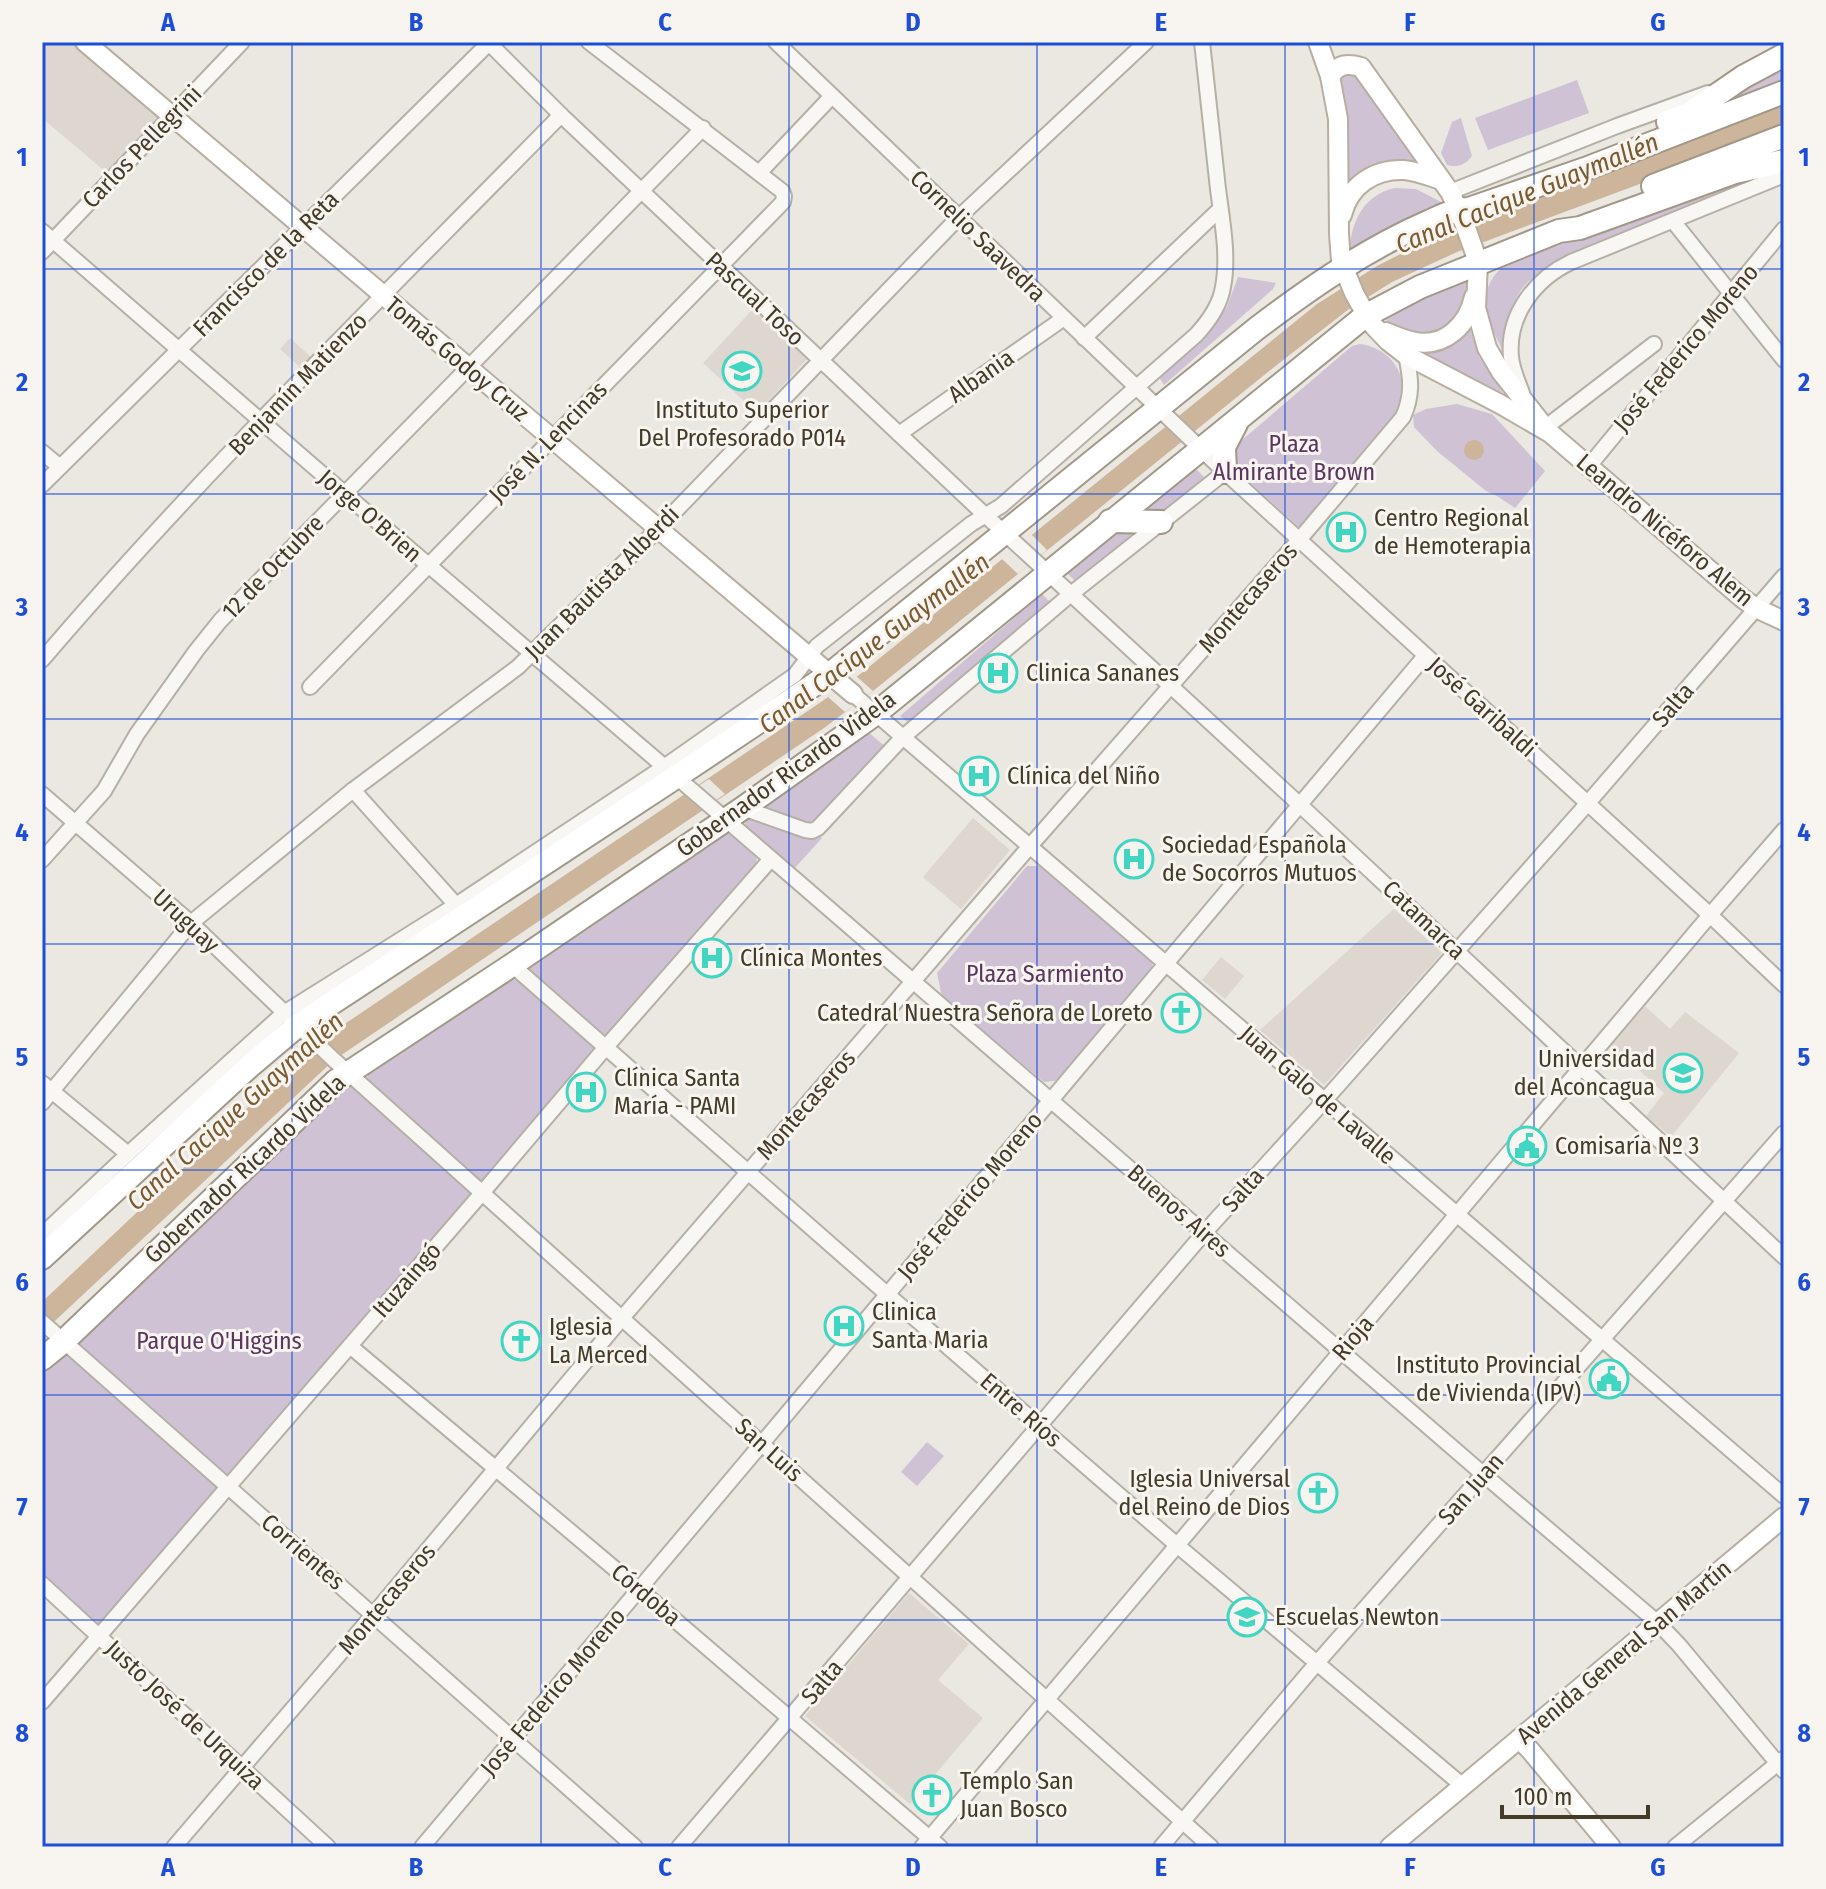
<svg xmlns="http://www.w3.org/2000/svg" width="1826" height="1889" font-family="'Fira Sans Condensed',sans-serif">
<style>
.built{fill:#ddd7cf}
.green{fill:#d0c2d5}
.water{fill:#ccb59a}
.pier{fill:#ebe7e1}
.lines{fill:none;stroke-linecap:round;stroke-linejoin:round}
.minor-casing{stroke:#b5b0a6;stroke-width:18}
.major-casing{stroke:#b7aea0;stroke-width:22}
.highway-casing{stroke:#a29888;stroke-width:26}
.minor{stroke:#f9f7f4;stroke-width:14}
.major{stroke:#fff;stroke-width:18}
.highway{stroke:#fff;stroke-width:22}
.grid{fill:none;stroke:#1d4ed8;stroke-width:2;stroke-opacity:0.55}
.labels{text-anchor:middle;stroke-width:6;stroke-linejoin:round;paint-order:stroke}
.street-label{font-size:24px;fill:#433a28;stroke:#f8f5f1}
.poi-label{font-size:24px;fill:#433a28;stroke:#f8f5f1;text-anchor:start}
.park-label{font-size:24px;fill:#593560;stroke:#f8f5f1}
.water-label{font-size:26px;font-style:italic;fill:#7a5a30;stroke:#f8f5f1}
.neatline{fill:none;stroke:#1d4ed8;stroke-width:3}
.grid-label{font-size:26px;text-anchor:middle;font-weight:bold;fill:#1d4ed8}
</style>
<rect width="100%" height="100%" fill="#ebe7e1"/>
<g class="built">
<polygon points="42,42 79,42 164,113 107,173 42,118"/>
<polygon points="753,309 807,359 757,413 703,363"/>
<polygon points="290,338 312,358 302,369 280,349"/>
<polygon points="973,818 1010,850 961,909 923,877"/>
<polygon points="1394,909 1442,953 1324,1085 1260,1030"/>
<polygon points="1221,957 1244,976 1225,999 1202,980"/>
<polygon points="1645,1006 1670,1029 1685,1012 1739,1053 1671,1137 1646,1116 1664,1093 1612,1045"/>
<polygon points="909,1593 969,1644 938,1680 983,1718 910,1804 805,1716"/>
</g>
<g class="green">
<polygon points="1784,67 1784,86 1692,122 1738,92"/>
<polygon points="1354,71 1418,164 1349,185 1349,128 1341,74"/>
<polygon points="1577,80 1589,113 1488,150 1475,118"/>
<path d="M1461 118 1472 156C1465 165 1457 168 1447 165L1441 153 1452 122Z"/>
<path d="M1778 170 1565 259C1553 266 1538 272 1528 282 1511 297 1506 330 1504 352 1488 324 1473 289 1505 265L1749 175Z"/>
<path d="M1395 188 1416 189 1447 205 1349 253C1351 222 1363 195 1395 188Z"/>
<polygon points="1238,277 1276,283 1273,289 1164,385 1159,377 1208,330 1227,307"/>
<polygon points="1469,280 1469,301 1445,331 1418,336 1397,329 1386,320 1427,297"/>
<polygon points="1470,329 1479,357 1503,393 1412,348 1451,344"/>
<path d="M1360 344C1395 349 1413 382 1396 414L1299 527 1235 469V446L1352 346Z"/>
<polygon points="1457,404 1492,414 1545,471 1515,508 1497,496 1486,491 1437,451 1414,427 1413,415 1426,409"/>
<polygon points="1196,469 1205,478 1163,512 1140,513"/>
<polygon points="1121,528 1141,530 1077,583 1066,572"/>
<polygon points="1042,594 1051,603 910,724 900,716"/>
<polygon points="868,732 887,748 819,820 808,825 759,809"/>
<polygon points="753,817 819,835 822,838 794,869 746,827 745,821 747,818"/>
<polygon points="725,830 754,854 757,859 755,867 612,1032 605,1035 600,1033 529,970 529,964"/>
<polygon points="1027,866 1043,866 1152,957 1152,973 1062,1080 1044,1082 942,997 937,973"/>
<polygon points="513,979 523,984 593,1046 596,1050 487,1179 479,1181 368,1082 367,1074 370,1070"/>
<polygon points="349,1085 359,1090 472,1194 229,1476 225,1476 80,1348 79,1343 83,1336"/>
<polygon points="67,1355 73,1358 218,1486 218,1488 100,1625 95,1623 42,1575 42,1373 60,1357"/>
<polygon points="927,1442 944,1456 917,1486 901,1472"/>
</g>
<g class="water">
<polygon points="1784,101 1784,127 1672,172 1457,252 1392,282 1349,309 1278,364 873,691 824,728 334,1060 42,1333 42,1302 261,1095 324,1038 821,702 859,675 1317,304 1377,266 1434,237"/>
<circle cx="1474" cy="450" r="10"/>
</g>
<g class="pier">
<polygon points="1031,534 1047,550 1018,574 1001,558"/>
<polygon points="856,676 873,691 845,712 828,697"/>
<polygon points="709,779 725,794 703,809 686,794"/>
</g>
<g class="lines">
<defs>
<g id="minor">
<polyline points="488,42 561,115 985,515 1300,805 1784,1257"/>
<polyline points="776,42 1225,472 1710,915 1784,985"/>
<polyline points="759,173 832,96"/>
<polyline points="1450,192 1617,126 1708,93"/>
<polyline points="1673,221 1784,360"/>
<polyline points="42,231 344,493 701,798 1483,1474 1658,1623 1679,1645 1784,1771"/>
<polyline points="42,252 242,42"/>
<polyline points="1084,338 1220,209"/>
<path d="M1522 393C1518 382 1512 369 1511 357 1507 315 1535 279 1571 262L1784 175"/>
<polyline points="1546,427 1654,344"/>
<polyline points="899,434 1064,318"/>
<polyline points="42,452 60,467"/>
<polyline points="1589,466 1784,229"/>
<polyline points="42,485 490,42"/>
<path d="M42 660C205 469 386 294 561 115"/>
<polyline points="310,687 783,202 784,196 782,191 589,42"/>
<polyline points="853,694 1784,1496"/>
<polyline points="353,790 456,905"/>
<polyline points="42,794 191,923 334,1060 1211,1847"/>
<polyline points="743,808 805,830 812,831 818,828 903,737 1071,594 1225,472"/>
<polyline points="42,860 104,791 137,734 196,651 220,621 703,128"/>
<polyline points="512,965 888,1295 1178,1546 1463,1786"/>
<polyline points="42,1083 128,1154"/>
<polyline points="42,1103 191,923 353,790 518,667 659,528 959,217 1146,42"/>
<path d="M42 1235 128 1154 284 1013 456 905 664 767 795 675 817 646 971 524 1001 506 1196 335C1209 321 1220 306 1223 287 1229 256 1222 220 1218 189 1213 140 1207 91 1202 42"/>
<polyline points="42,1322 635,1847"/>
<polyline points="350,1346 640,1590 940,1847"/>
<polyline points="42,1584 328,1847"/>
<polyline points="42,1702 482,1193 606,1047 771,859"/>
<path d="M174 1847 373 1615 622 1318 1030 846 1299 540 1403 417C1413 395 1411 378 1406 355"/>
<polyline points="422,1847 1425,656"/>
<polyline points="679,1847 1204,1233 1325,1100 1587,804 1784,576"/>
<polyline points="922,1847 1710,915 1784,830"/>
<polyline points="1161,1847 1316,1664 1784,1133"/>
<polyline points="1675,1847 1783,1759"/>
</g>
<g id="major">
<polyline points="85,42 853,694"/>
<polyline points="1318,42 1330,76 1338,119 1339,234 1341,261 1354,293 1370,322 1388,341 1406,355 1500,404 1550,433 1742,598 1756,608 1784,621"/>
<path d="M1330 76C1339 64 1347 63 1361 67L1450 192 1465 225 1478 262 1476 308 1487 348 1501 372 1543 425"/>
<path d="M1342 215C1349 186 1373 169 1404 170 1416 171 1429 176 1441 180"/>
<path d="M1386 332C1395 336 1405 340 1416 342 1446 347 1468 324 1474 297"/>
<polyline points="1519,1739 1530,1750 1611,1847"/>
<polyline points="1390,1847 1784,1517"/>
</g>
<g id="highway">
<polyline points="1668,122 1689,114 1743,77 1784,55"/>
<polyline points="1653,186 1784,136"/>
<polyline points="1225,472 1224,447 1236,424"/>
<polyline points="1110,521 1161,522"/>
<path d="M42 1258 251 1065 297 1026 676 777 830 674 1256 329C1310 288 1366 249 1428 222 1442 216 1454 209 1469 209L1585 169 1784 92"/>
<polyline points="42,1359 63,1342 336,1081 512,965 743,808 875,714 1365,316 1420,287 1559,231 1580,228 1735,172 1784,161"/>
</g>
</defs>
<use href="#minor" class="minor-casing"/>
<use href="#major" class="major-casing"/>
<use href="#highway" class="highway-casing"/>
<use href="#minor" class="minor"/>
<use href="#major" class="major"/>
<use href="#highway" class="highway"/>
</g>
<path class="grid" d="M292 42V1847M541 42V1847M789 42V1847M1037 42V1847M1285 42V1847M1534 42V1847M42 269H1784M42 494H1784M42 719H1784M42 944H1784M42 1170H1784M42 1395H1784M42 1620H1784"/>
<defs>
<symbol id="university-ring" viewBox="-11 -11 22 22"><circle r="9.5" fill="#f8f5f1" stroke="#40d6c2" stroke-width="1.5"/><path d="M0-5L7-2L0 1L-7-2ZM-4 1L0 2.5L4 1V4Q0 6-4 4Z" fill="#40d6c2"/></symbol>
<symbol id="hospital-ring" viewBox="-11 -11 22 22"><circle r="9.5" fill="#f8f5f1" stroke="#40d6c2" stroke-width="1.5"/><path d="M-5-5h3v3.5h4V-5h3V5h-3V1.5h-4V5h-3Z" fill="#40d6c2"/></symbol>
<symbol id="church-ring" viewBox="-11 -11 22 22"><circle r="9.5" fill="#f8f5f1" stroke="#40d6c2" stroke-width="1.5"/><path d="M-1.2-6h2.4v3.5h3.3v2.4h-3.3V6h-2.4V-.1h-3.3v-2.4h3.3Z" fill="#40d6c2"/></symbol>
<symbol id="civic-ring" viewBox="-11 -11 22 22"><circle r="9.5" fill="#f8f5f1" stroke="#40d6c2" stroke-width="1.5"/><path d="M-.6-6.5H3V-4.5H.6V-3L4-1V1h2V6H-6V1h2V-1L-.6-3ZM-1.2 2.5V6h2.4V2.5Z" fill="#40d6c2"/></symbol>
</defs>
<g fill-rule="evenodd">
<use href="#university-ring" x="720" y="349" width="44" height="44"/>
<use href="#hospital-ring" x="1324" y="510" width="44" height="44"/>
<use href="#hospital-ring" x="976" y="651" width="44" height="44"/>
<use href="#hospital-ring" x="957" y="754" width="44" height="44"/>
<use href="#hospital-ring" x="1112" y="837" width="44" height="44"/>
<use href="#hospital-ring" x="690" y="936" width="44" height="44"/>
<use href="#church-ring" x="1159" y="991" width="44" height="44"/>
<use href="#university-ring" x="1661" y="1051" width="44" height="44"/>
<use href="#hospital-ring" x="564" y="1070" width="44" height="44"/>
<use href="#civic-ring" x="1505" y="1124" width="44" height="44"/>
<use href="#hospital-ring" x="822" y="1304" width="44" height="44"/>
<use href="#church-ring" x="499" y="1319" width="44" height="44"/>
<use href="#civic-ring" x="1587" y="1357" width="44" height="44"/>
<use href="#church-ring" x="1296" y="1471" width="44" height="44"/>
<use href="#university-ring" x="1225" y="1595" width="44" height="44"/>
<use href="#church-ring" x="910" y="1773" width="44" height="44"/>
</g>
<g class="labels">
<g class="street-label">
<text transform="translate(142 147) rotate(-46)" y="8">Carlos Pellegrini</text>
<text transform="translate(978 236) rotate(44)" y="8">Cornelio Saavedra</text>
<text transform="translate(266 264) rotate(-45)" y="8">Francisco de la Reta</text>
<text transform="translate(755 299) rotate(43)" y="8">Pascual Toso</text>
<text transform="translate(1686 348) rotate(-50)" y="8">José Federico Moreno</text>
<text transform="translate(457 359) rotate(40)" y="8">Tomás Godoy Cruz</text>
<text transform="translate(981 376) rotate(-35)" y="8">Albania</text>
<text transform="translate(298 384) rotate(-46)" y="8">Benjamín Matienzo</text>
<text transform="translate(548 442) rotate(-46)" y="8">José N. Lencinas</text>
<text transform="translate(370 516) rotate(41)" y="8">Jorge O'Brien</text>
<text transform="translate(1665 530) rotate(40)" y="8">Leandro Nicéforo Alem</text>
<text transform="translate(273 567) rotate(-46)" y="8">12 de Octubre</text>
<text transform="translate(602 583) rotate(-45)" y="8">Juan Bautista Alberdi</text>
<text transform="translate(1248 598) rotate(-49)" y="8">Montecaseros</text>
<text transform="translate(1673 705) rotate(-49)" y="8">Salta</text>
<text transform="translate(1482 707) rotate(42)" y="8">José Garibaldi</text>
<text transform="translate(786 774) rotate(-36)" y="8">Gobernador Ricardo Videla</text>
<text transform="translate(1424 920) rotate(43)" y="8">Catamarca</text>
<text transform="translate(186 921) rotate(43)" y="8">Uruguay</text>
<text transform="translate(1318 1095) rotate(41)" y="8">Juan Galo de Lavalle</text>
<text transform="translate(806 1105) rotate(-49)" y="8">Montecaseros</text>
<text transform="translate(245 1169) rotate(-43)" y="8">Gobernador Ricardo Videla</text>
<text transform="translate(1243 1190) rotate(-48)" y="8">Salta</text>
<text transform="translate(970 1196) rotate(-50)" y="8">José Federico Moreno</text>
<text transform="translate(1179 1211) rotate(41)" y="8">Buenos Aires</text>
<text transform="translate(407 1280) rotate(-49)" y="8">Ituzaingó</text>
<text transform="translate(1353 1338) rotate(-50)" y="8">Rioja</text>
<text transform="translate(1021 1410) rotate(41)" y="8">Entre Ríos</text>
<text transform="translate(769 1450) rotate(42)" y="8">San Luis</text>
<text transform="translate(1471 1489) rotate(-49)" y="8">San Juan</text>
<text transform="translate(303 1552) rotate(41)" y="8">Corrientes</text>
<text transform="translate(646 1595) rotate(40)" y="8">Córdoba</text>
<text transform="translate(387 1599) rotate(-50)" y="8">Montecaseros</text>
<text transform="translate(1624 1652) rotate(-40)" y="8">Avenida General San Martín</text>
<text transform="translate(822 1682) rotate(-50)" y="8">Salta</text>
<text transform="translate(553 1692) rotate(-50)" y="8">José Federico Moreno</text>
<text transform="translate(185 1715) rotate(43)" y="8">Justo José de Urquiza</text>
</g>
<g class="poi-label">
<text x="742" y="418" text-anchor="middle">Instituto Superior<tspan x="742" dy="28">Del Profesorado P014</tspan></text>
<text x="1374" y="526">Centro Regional<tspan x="1374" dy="28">de Hemoterapia</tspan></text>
<text x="1026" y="681">Clinica Sananes</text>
<text x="1007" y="784">Clínica del Niño</text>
<text x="1162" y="853">Sociedad Española<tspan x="1162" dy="28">de Socorros Mutuos</tspan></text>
<text x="740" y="966">Clínica Montes</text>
<text x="1153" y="1021" text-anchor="end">Catedral Nuestra Señora de Loreto</text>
<text x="1655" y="1067" text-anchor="end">Universidad<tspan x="1655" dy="28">del Aconcagua</tspan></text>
<text x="614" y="1086">Clínica Santa<tspan x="614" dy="28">María - PAMI</tspan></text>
<text x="1555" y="1154">Comisaría Nº 3</text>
<text x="872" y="1320">Clinica<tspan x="872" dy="28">Santa Maria</tspan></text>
<text x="549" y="1335">Iglesia<tspan x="549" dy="28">La Merced</tspan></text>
<text x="1581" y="1373" text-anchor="end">Instituto Provincial<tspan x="1581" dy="28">de Vivienda (IPV)</tspan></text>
<text x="1290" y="1487" text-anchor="end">Iglesia Universal<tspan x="1290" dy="28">del Reino de Dios</tspan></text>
<text x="1275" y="1625">Escuelas Newton</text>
<text x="960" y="1789">Templo San<tspan x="960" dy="28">Juan Bosco</tspan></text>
</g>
<g class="park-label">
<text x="1294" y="452">Plaza<tspan x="1294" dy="28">Almirante Brown</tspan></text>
<text x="1045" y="982">Plaza Sarmiento</text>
<text x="219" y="1349">Parque O'Higgins</text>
</g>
<g class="water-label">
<text transform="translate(1527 193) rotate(-22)" y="9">Canal Cacique Guaymallén</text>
<text transform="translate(874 643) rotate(-37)" y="9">Canal Cacique Guaymallén</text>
<text transform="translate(235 1111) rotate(-42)" y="9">Canal Cacique Guaymallén</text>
</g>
</g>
<rect width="1826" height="1889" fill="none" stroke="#f8f5f1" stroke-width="88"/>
<path d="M1502 1805v12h146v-12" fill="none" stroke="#433a28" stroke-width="4"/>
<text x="1514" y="1805" font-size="24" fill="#433a28" stroke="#f8f5f1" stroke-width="6" paint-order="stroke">100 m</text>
<rect x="44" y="44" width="1738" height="1801" class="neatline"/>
<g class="grid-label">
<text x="168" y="31">A</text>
<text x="416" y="31">B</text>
<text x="665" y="31">C</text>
<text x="913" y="31">D</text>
<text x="1161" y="31">E</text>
<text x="1410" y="31">F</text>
<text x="1658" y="31">G</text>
<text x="22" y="166">1</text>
<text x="1804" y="166">1</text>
<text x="22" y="391">2</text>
<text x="1804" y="391">2</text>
<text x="22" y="616">3</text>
<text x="1804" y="616">3</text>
<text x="22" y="841">4</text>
<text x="1804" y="841">4</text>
<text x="22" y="1066">5</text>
<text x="1804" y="1066">5</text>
<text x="22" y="1291">6</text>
<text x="1804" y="1291">6</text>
<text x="22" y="1516">7</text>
<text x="1804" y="1516">7</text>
<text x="22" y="1742">8</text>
<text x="1804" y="1742">8</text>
<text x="168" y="1876">A</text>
<text x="416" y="1876">B</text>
<text x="665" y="1876">C</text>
<text x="913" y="1876">D</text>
<text x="1161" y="1876">E</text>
<text x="1410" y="1876">F</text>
<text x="1658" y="1876">G</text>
</g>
</svg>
